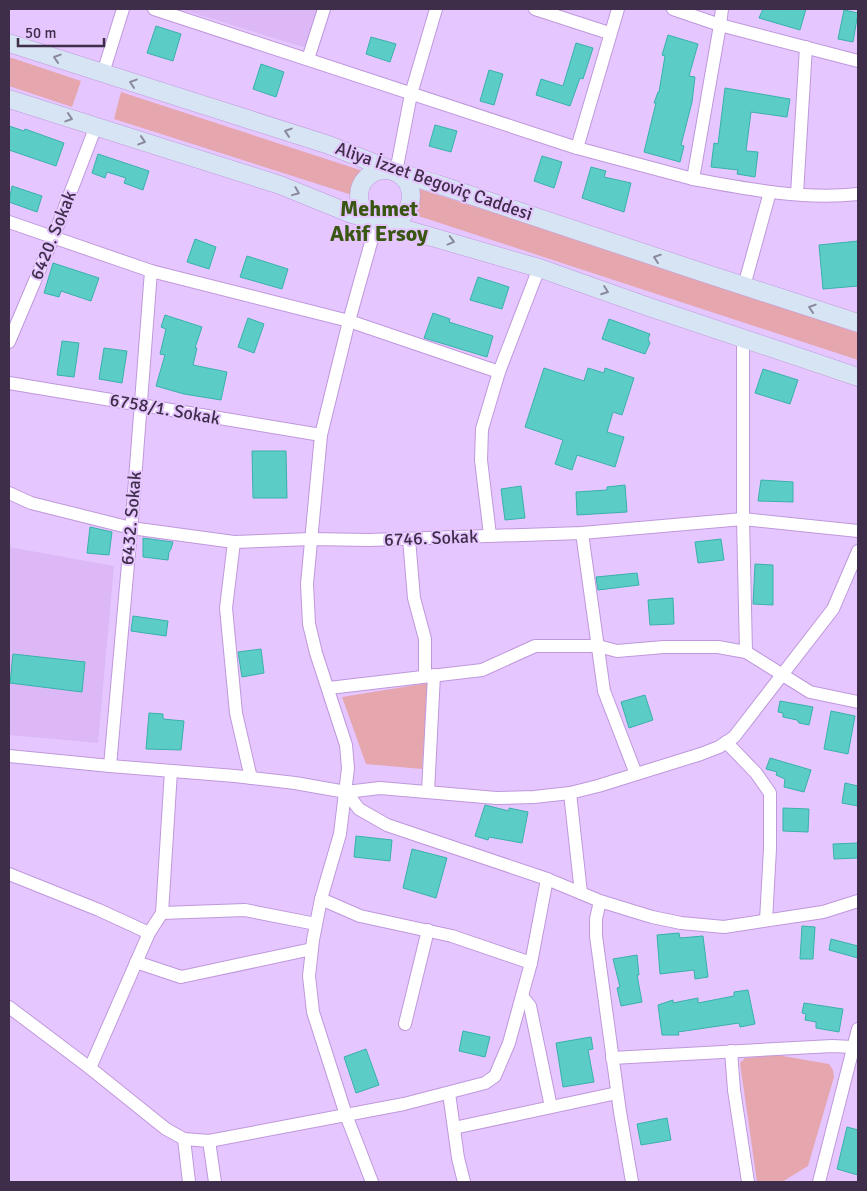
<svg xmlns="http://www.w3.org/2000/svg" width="867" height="1191" font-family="Signika,sans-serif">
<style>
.built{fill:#dcb9f6}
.green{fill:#e6a6ae}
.building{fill:#5bcdc6;stroke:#39b1ab}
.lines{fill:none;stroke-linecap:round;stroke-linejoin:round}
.street-casing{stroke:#bf98dc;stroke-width:14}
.secondary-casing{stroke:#bf98dc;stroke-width:19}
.street{stroke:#fff;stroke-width:12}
.secondary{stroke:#d6e4f3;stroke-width:18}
.oneway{stroke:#8a899e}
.labels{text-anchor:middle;stroke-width:4;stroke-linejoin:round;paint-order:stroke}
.street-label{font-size:18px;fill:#3e2e4a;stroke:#e6c6ff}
.district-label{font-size:22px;font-weight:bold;fill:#395612;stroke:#e6c6ff}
</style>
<rect width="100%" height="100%" fill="#e6c6ff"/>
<g class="built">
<polygon points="180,9 318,9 306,48"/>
<polygon points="9,547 114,566 98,743 9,735"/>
</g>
<g class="green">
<polygon points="9,57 81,81 72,107 9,86"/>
<polygon points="121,92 363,171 352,195 114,119"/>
<polygon points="407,185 684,274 858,333 858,360 400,210"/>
<polygon points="428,683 422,769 366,764 342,697"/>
<polygon points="777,1055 829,1064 833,1070 834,1077 808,1166 782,1182 757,1182 740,1063 745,1058"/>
</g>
<g class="building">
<polygon points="763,9 806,9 800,30 759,18"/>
<polygon points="844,10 858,13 853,42 838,39"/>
<polygon points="156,26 181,34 173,61 147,53"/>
<polygon points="668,35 698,44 689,76 695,77 692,102 681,145 684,146 680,162 644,152 656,103 654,103 658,92 659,92 665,56 662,55"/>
<polygon points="371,37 396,44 390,62 366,54"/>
<polygon points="576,43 593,48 583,79 580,78 570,106 536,95 541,79 563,86"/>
<polygon points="261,64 284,72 276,97 253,89"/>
<polygon points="489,70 503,74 494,105 480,101"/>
<polygon points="725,88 790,99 787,117 751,112 746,151 758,152 755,177 737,174 738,170 711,167 714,143 718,144"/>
<polygon points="435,125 457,131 451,152 429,146"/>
<polygon points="9,126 24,131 25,129 64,143 56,166 9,150"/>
<polygon points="98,154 149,171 143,190 124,183 126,178 107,172 105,178 92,173"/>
<polygon points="542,156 562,162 554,188 534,181"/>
<polygon points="591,167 606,171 604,177 631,183 624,212 582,198"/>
<polygon points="12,186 42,196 37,212 9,202"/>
<polygon points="195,239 216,247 209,269 187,262"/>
<polygon points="858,241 858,286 823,289 819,245"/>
<polygon points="247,256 288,269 282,289 240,277"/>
<polygon points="53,263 99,278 91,301 61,291 59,297 44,293"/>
<polygon points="478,277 509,287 502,309 470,300"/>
<polygon points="433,313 450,319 449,322 493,336 487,357 424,338"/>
<polygon points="165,315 202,327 195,348 197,348 193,365 227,372 221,400 184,394 156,386 165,355 160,354 166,329 161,327"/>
<polygon points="248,318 264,324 254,353 238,347"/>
<polygon points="609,319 650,334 648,339 650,343 645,354 602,339"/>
<polygon points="62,341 79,343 74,377 57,375"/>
<polygon points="104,348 127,351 122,383 99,379"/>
<polygon points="544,368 584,381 588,368 604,373 605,368 634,378 622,415 613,412 607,432 624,437 615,467 577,455 572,470 555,464 563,440 525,427"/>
<polygon points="763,369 798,380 790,404 755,393"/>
<polygon points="252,451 286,451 287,498 253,498"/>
<polygon points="761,480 793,482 793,502 758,501"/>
<polygon points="625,485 627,512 577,515 576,492 607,490 607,487"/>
<polygon points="521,486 525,518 505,520 501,489"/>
<polygon points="90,527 112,532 109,555 87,553"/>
<polygon points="143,538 173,542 171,549 169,552 168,560 143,557"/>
<polygon points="721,539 724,560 698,563 695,542"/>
<polygon points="755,564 773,565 773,605 753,604"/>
<polygon points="637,573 639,585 598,590 596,577"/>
<polygon points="673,598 674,624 650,625 648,600"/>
<polygon points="133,616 168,621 166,636 131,631"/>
<polygon points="261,649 264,673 242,677 238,652"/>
<polygon points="13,654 85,662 82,692 10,683"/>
<polygon points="645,695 653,720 629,728 621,702"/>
<polygon points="780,701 813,707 809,725 799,723 797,720 783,717 783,713 778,712"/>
<polygon points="831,711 855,716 848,754 824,749"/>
<polygon points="149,713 163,714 163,719 184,721 181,750 146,749"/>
<polygon points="770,758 811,770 804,792 784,787 785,779 776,775 777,772 766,769"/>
<polygon points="845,783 858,786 858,806 842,803"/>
<polygon points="485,805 509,811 509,808 528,812 522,843 489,837 488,840 475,836"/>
<polygon points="783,808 809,809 808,832 783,831"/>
<polygon points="356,836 392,840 390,861 354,857"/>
<polygon points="858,843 858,858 834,859 833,844"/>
<polygon points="412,849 447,858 436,898 403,888"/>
<polygon points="802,926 815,927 813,959 800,959"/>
<polygon points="679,933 680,938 703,936 708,977 695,979 694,970 660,974 657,935"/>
<polygon points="831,939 858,946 858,958 829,950"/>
<polygon points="637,955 639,975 637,975 642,1002 621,1006 617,988 620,987 613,959"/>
<polygon points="748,990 755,1024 740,1027 739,1023 678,1032 679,1035 662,1035 658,1005 673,1000 673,1003 698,998 698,1003 734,996 734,992"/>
<polygon points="804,1003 843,1009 839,1032 816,1028 816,1022 805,1020 806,1014 802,1013"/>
<polygon points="463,1031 490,1037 485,1057 459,1051"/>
<polygon points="591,1037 593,1049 588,1050 594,1082 563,1087 556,1043"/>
<polygon points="366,1049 379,1085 356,1093 344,1057"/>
<polygon points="667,1118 671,1140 641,1145 637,1124"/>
<polygon points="847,1127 858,1130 858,1175 837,1169"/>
</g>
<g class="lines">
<defs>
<g id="street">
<polyline points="154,9 577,148 693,179 720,25 673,9"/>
<polyline points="535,9 609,33"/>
<polyline points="722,9 720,25 858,61"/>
<polyline points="308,59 324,9"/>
<polyline points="103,73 123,9"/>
<polyline points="577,148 618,9"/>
<polyline points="396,172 411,94 436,9"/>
<path d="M693 179C747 189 803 200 858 194"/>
<polyline points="797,194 806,47"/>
<polyline points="9,222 151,271 349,321 499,372"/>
<polyline points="744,286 770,192"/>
<polyline points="743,338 743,519 746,652"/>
<polyline points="9,342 53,238 96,126"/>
<polyline points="9,383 321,435"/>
<polyline points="9,493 31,503 131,528 234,542 311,539 369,540 582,533 743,519 858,531"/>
<polyline points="582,533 604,691 636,774"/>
<polyline points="490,535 481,460 482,429 499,372 539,268"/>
<polyline points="409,539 414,598 425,639 425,676"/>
<polyline points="234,542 226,608 236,713 251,778"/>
<polyline points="329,688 482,670 535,646 598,646 617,651 664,647 718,647 746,652 810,692 858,702"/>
<polyline points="726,742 756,773 770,793 770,849 766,920"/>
<polyline points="9,756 110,766 235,776 295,783 346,792 380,788 496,798 534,797 570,793 598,786 701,754 719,747 734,737 833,609 858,551"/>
<polyline points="110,766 132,519 151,271"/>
<polyline points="346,792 359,809 387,825 547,879 600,901 652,917 681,923 724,927 823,912 858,901"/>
<polyline points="428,792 434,675"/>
<polyline points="570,793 581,893"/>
<polyline points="9,874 99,910 149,933"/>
<polyline points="321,899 360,916 452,936 531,963"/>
<polyline points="600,901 596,919 596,936 620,1112 632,1182"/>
<polyline points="162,913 245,910 316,924"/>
<polyline points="136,962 181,977 312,949"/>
<polyline points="522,996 530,1006 551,1107"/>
<polyline points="9,1007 90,1068 166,1129 184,1139 209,1141 404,1104 485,1083 495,1076 509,1043 531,963 547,879"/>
<polyline points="405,1024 428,930"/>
<polyline points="731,1051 734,1090 748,1182"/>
<polyline points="612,1058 832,1046 853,1047"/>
<polyline points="90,1068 149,933 162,913 171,771"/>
<polyline points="449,1093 458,1158 464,1182"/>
<polyline points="454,1128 617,1093"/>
<polyline points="184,1139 189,1182"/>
<polyline points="209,1141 215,1182"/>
<polyline points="372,1182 346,1115 313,1012 309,976 313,940 321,899 340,834 348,768 346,745 316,653 309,624 307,584 321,435 349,321 377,221"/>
<polyline points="819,1182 858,1029"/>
</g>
<g id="secondary">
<polyline points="9,43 329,145 396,172 437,184 695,270 858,323"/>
<polyline points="9,99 280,185 349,213 539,268 649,307 858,377"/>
<circle cx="385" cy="196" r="26"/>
</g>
</defs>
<use href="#street" class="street-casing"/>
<use href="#secondary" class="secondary-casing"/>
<use href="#street" class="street"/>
<use href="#secondary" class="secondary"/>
</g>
<defs><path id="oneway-chevron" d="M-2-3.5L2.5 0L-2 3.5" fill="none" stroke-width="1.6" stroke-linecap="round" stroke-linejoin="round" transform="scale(1.25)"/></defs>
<g class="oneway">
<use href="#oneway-chevron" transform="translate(57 58) rotate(-162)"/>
<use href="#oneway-chevron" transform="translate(133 83) rotate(-162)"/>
<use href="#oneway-chevron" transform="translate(69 118) rotate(18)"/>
<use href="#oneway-chevron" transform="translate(288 132) rotate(-162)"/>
<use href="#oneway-chevron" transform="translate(142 141) rotate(18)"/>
<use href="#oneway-chevron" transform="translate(296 192) rotate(22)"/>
<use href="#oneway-chevron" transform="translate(451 241) rotate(15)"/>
<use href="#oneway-chevron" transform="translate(657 258) rotate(-161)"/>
<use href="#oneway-chevron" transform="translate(605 291) rotate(20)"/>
<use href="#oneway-chevron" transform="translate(812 308) rotate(-162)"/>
</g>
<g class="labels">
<g class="street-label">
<text transform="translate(434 181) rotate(19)" y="6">Aliya İzzet Begoviç Caddesi</text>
<text transform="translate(53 235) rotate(-68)" y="6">6420. Sokak</text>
<text transform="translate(165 409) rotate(10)" y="6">6758/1. Sokak</text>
<text transform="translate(131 518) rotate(-85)" y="6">6432. Sokak</text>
<text transform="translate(431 538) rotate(-2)" y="6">6746. Sokak</text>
</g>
<g class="district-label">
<text x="379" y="216">Mehmet<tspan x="379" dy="25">Akif Ersoy</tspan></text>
</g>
</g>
<rect width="867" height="1191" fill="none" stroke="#3e2e4a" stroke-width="20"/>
<path d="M18 38v8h86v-8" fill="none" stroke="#3e2e4a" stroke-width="2.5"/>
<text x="25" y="38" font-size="15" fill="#3e2e4a" stroke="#e6c6ff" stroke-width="4" paint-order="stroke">50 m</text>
</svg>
